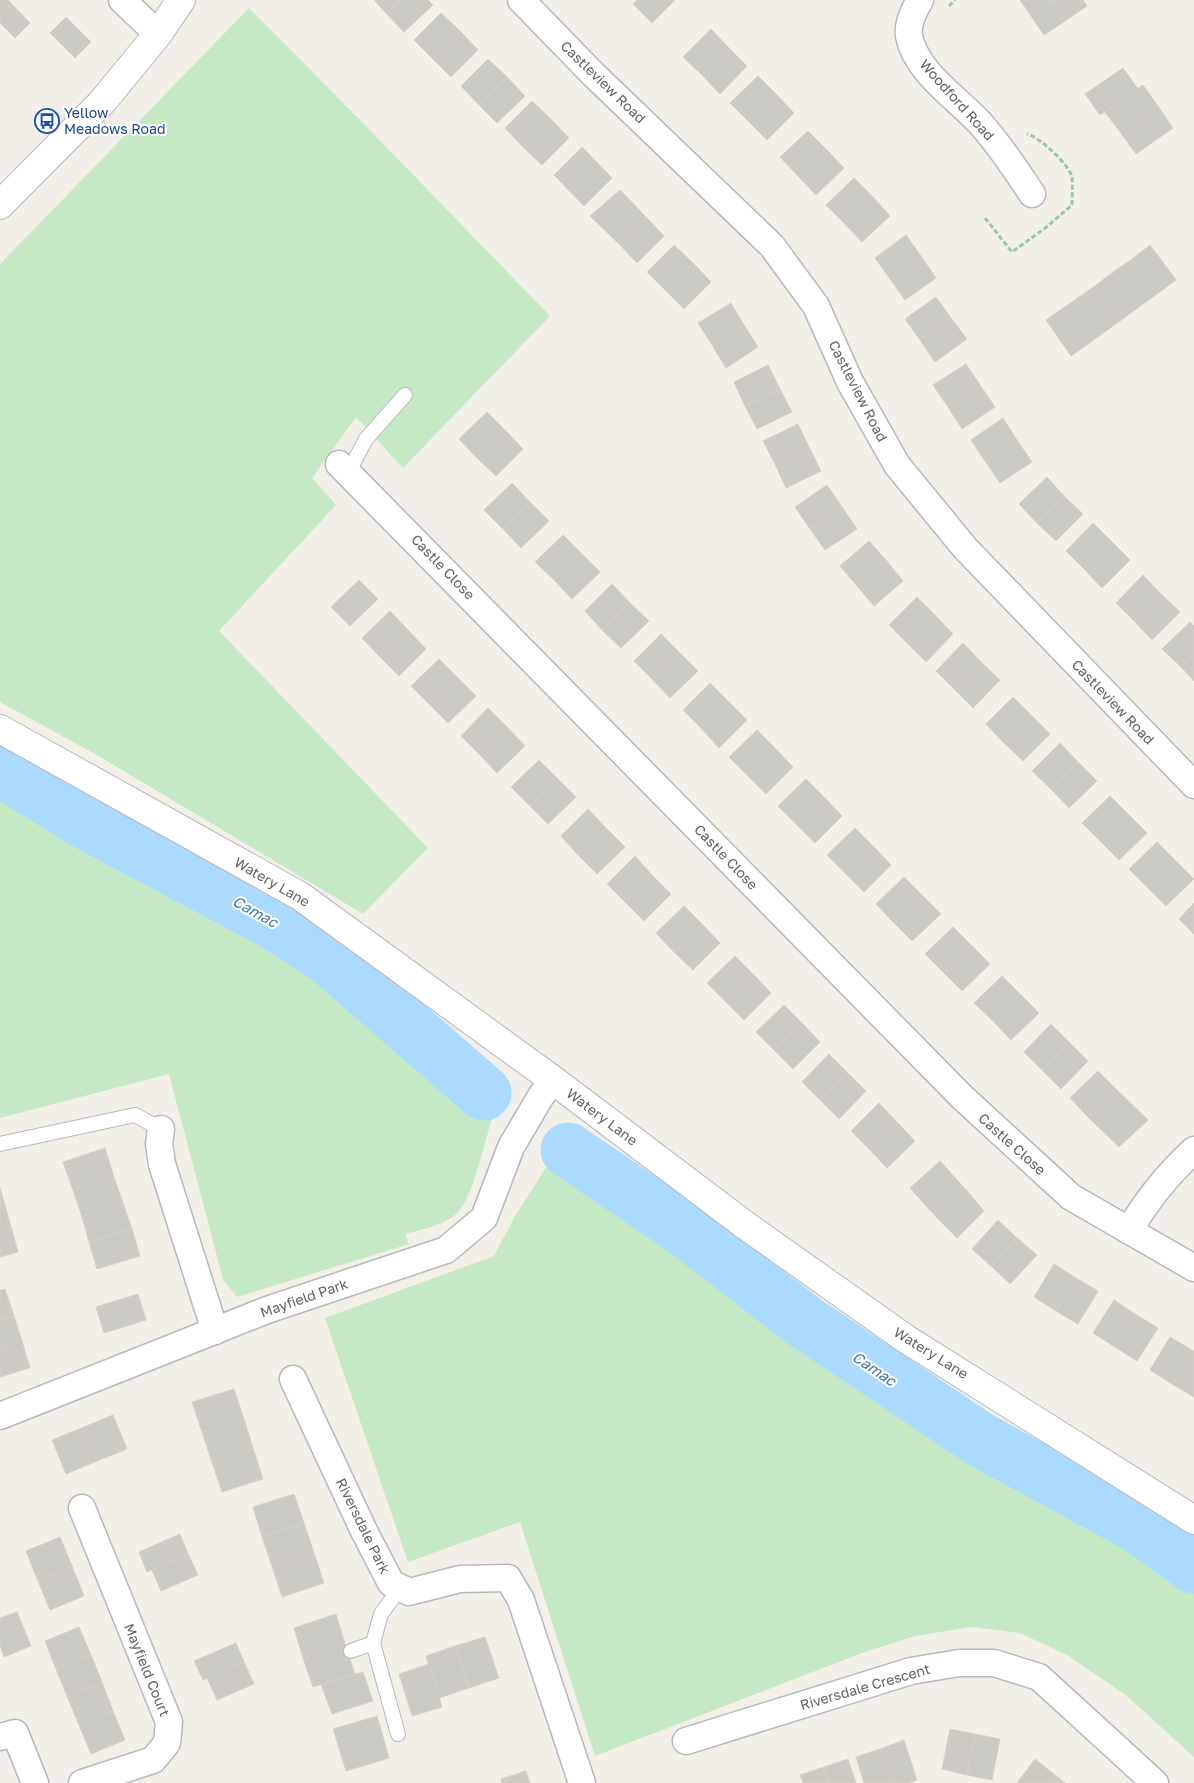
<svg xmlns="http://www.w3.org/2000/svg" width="1194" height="1783" font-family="'Golos Text',sans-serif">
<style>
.green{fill:#c5e8c5}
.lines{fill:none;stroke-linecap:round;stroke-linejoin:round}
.river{stroke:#aadaff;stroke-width:55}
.building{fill:#cccac5;stroke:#d6d1c6}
.service-casing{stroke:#b5b8bc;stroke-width:16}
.minor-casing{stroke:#b5b8bc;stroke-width:29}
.tertiary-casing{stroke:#b5b8bc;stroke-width:30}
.path{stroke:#9cc7a9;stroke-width:3;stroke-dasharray:5 2.5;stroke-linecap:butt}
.service{stroke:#fff;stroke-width:14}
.minor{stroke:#fff;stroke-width:26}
.tertiary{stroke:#fff;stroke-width:28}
.labels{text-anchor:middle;stroke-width:4;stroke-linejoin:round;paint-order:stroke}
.street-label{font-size:14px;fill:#5f6368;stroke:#fff}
.transit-label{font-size:14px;fill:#164399;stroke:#fff;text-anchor:start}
.water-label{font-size:15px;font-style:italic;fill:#4174aa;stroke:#fff}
</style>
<rect width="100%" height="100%" fill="#f1efe8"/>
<g class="green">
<polygon points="249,8 362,122 550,316 403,468 356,417 312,478 336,505 219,631 428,848 363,914 97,755 0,702 0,264"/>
<path d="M0 780 327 968 402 1040 493 1115C485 1140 474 1193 459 1211 449 1224 420 1230 405 1234L409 1244 237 1297 223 1279 169 1074 0 1118Z"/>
<polygon points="554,1155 613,1196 679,1234 726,1273 798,1327 974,1447 1130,1536 1194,1579 1194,1757 1127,1696 1067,1655 1020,1633 972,1627 915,1636 862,1653 595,1756 520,1522 408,1562 325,1318 494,1256 515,1216"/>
</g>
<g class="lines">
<g class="river">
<polyline points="0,769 86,822 272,921 328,957 484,1093"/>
<polyline points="568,1150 683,1228 805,1322 896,1383 981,1440 1139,1526 1194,1566"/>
</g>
</g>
<g class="building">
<polygon points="0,0 8,0 30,23 15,38 0,23"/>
<polygon points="374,0 400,0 386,13"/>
<polygon points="400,0 428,0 433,5 404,32 386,13"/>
<polygon points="637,0 675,0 652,23 633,4"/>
<polygon points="1020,0 1052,0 1065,21 1044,35"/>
<polygon points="1052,0 1083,0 1087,6 1065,21"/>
<polygon points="441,13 460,31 433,59 414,40"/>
<polygon points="66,17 91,42 75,58 50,33"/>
<polygon points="711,29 729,48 702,75 683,57"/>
<polygon points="460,31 478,50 451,77 433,59"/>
<polygon points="729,48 747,66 720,94 702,75"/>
<polygon points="488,59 507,77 479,105 461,86"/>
<polygon points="1123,68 1138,89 1100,115 1085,94"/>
<polygon points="758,76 776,94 748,121 730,103"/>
<polygon points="507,77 525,96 497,123 479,105"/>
<polygon points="1143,85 1158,106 1120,132 1105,112"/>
<polygon points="776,94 794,113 767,140 748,121"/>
<polygon points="532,101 551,119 523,147 505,128"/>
<polygon points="1158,106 1173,128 1136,154 1120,132"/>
<polygon points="551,119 569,138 542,165 523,147"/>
<polygon points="808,131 826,149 798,176 780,157"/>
<polygon points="582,147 612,178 584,206 554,175"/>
<polygon points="826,149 844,168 816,195 798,176"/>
<polygon points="854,178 872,196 844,223 826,205"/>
<polygon points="620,190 646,217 619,244 590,216"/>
<polygon points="872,196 890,216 862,242 844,223"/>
<polygon points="646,217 664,236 637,263 619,244"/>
<polygon points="906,235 921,256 890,279 875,258"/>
<polygon points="674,245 693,263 665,290 647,272"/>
<polygon points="1150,245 1176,280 1157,294 1132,259"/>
<polygon points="921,256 936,278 905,300 890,279"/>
<polygon points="1132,259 1157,294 1139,307 1113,272"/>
<polygon points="693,263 711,282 684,309 665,290"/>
<polygon points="1113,272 1139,307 1120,321 1095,286"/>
<polygon points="1095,286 1120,321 1102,334 1076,299"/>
<polygon points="936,297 951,318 920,340 905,319"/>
<polygon points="1076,299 1102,334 1071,356 1046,320"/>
<polygon points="731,303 744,325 712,345 698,323"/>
<polygon points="951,318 967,339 935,362 920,340"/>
<polygon points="744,325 758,347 726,368 712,345"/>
<polygon points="966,364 980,385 948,407 933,385"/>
<polygon points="768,365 780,389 745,406 734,382"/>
<polygon points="980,385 995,407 962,429 948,407"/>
<polygon points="780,389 792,412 757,429 745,406"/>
<polygon points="487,412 505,430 477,458 459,439"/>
<polygon points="1003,418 1017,440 985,461 971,440"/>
<polygon points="798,424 809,447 775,464 763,441"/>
<polygon points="505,430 523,449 496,476 477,458"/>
<polygon points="1017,440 1032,462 1000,483 985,461"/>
<polygon points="809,447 821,471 786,488 775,464"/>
<polygon points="1047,477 1064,496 1037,523 1019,504"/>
<polygon points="512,483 530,502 503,529 484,510"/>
<polygon points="827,485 842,507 810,529 795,507"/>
<polygon points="1064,496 1083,514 1056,541 1037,523"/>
<polygon points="530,502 549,521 521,548 503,529"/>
<polygon points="842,507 857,529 825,550 810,529"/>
<polygon points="1093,523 1111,541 1084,569 1066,551"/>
<polygon points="563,535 581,553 554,580 535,562"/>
<polygon points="869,541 886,560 857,586 840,566"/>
<polygon points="1111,541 1130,560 1102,588 1084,569"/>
<polygon points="581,553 600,572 572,599 554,580"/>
<polygon points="886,560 903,581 874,606 857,586"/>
<polygon points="1143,575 1161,594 1134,621 1116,603"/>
<polygon points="359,580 378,599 350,626 331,607"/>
<polygon points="612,584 630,603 602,630 585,611"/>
<polygon points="1161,594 1180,612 1152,640 1134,621"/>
<polygon points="917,597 935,615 907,643 889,625"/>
<polygon points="630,603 649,621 621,648 602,630"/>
<polygon points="390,611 408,630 380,657 362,638"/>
<polygon points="935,615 953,634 926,662 907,643"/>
<polygon points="1190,622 1194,626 1194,654 1181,667 1162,649"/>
<polygon points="408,630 426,649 399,676 380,657"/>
<polygon points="661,634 679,652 652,679 634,661"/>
<polygon points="963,643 981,662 954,689 936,671"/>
<polygon points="679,652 698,671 670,698 652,679"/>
<polygon points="1194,654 1194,681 1181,667"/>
<polygon points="439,659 457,677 430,705 411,686"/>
<polygon points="981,662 1000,680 973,708 954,689"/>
<polygon points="457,677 476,696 448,723 430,705"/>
<polygon points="710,683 728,701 701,728 683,710"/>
<polygon points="1013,697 1031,715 1004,743 986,724"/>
<polygon points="728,701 747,720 719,748 701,728"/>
<polygon points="488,708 507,727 479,754 461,736"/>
<polygon points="1031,715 1050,734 1023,761 1004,743"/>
<polygon points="507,727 525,746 497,773 479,754"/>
<polygon points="757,730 775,748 747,775 729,757"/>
<polygon points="1060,743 1078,762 1051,789 1032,771"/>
<polygon points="775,748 793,767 766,794 747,775"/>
<polygon points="539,760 557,778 530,806 511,787"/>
<polygon points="1078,762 1097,781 1069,808 1051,789"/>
<polygon points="557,778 576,797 548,824 530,806"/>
<polygon points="806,779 824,797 797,825 778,806"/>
<polygon points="1110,796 1128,814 1101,842 1082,823"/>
<polygon points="824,797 842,816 815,843 797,825"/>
<polygon points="588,809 606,828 578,855 561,836"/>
<polygon points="1128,814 1147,833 1119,860 1101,842"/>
<polygon points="606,828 625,847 597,874 578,855"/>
<polygon points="855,828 873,846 845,873 827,855"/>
<polygon points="1157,842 1175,860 1148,888 1129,869"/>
<polygon points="873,846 891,865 864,892 845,873"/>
<polygon points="635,856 652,875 625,902 607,884"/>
<polygon points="1175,860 1194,879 1166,906 1148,888"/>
<polygon points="652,875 671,894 644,921 625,902"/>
<polygon points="904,877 922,895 894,923 876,904"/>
<polygon points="922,895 941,914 912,941 894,923"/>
<polygon points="1194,903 1194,934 1179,919"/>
<polygon points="684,906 702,924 674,952 656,933"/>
<polygon points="702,924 720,943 693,970 674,952"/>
<polygon points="953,927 971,945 944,973 925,954"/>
<polygon points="971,945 990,964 962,991 944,973"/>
<polygon points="735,956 753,974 725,1001 707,983"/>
<polygon points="753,974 771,993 744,1020 725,1001"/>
<polygon points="1002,976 1020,994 993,1021 974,1003"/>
<polygon points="1020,994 1039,1013 1011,1040 993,1021"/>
<polygon points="784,1005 802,1023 774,1050 756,1032"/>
<polygon points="802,1023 820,1042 793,1069 774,1050"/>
<polygon points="1051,1024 1070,1043 1042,1070 1024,1052"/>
<polygon points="1070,1043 1088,1061 1061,1089 1042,1070"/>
<polygon points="829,1054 848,1073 820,1100 802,1082"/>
<polygon points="1098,1071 1116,1089 1088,1117 1070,1098"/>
<polygon points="848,1073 866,1091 839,1119 820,1100"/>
<polygon points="1116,1089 1148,1120 1119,1147 1088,1117"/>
<polygon points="879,1103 897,1122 869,1149 851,1131"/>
<polygon points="897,1122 915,1141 887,1168 869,1149"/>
<polygon points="105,1148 114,1177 73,1190 63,1162"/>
<polygon points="940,1161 968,1192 938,1219 910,1188"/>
<polygon points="114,1177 123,1203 82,1217 73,1190"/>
<polygon points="0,1188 6,1209 0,1211"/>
<polygon points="968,1192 984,1211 957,1238 938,1219"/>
<polygon points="123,1203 132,1229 89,1242 82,1217"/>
<polygon points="6,1209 18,1252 0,1257 0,1211"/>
<polygon points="998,1220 1017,1238 991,1266 972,1249"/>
<polygon points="132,1229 140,1256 97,1269 89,1242"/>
<polygon points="1017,1238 1037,1255 1010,1284 991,1266"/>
<polygon points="1054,1264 1076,1278 1056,1311 1034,1297"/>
<polygon points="1076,1278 1098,1291 1078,1324 1056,1311"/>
<polygon points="5,1289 14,1316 0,1320 0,1290"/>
<polygon points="138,1294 146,1320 104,1333 96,1307"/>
<polygon points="1114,1300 1135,1314 1115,1347 1093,1333"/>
<polygon points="1135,1314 1158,1328 1137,1361 1115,1347"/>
<polygon points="14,1316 22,1341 0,1348 0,1320"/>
<polygon points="1170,1337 1192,1350 1172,1384 1150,1370"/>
<polygon points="22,1341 30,1368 0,1377 0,1348"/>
<polygon points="1192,1350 1194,1351 1194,1397 1172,1384"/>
<polygon points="234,1389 244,1419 202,1432 192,1402"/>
<polygon points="113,1415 127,1449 97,1461 84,1427"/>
<polygon points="244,1419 253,1448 212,1462 202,1432"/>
<polygon points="84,1427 97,1461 66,1474 52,1440"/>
<polygon points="253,1448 263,1479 222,1492 212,1462"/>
<polygon points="294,1494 304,1523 262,1537 253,1507"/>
<polygon points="304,1523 314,1553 272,1566 262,1537"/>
<polygon points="180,1534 188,1554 147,1572 139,1552"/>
<polygon points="60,1537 72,1566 38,1581 26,1551"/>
<polygon points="314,1553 324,1583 282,1597 272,1566"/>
<polygon points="188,1554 198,1575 161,1591 152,1570"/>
<polygon points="72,1566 84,1596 50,1610 38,1581"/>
<polygon points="17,1612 31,1646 4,1657 0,1646 0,1618"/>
<polygon points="336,1614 345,1644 303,1658 294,1628"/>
<polygon points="79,1627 91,1655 56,1669 45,1641"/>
<polygon points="485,1637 499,1678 469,1688 455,1646"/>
<polygon points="236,1643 244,1662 203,1680 194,1661"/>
<polygon points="345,1644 355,1674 313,1687 303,1658"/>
<polygon points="455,1646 469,1688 439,1698 426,1656"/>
<polygon points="91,1655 102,1682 67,1696 56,1669"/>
<polygon points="244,1662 254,1684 217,1700 207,1678"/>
<polygon points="429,1664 442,1707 412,1716 399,1674"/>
<polygon points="363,1672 373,1701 332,1714 321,1684"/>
<polygon points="102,1682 113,1711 79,1725 67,1696"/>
<polygon points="113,1711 125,1740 91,1754 79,1725"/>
<polygon points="377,1716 389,1758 346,1771 333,1729"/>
<polygon points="950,1729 975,1734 967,1775 942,1769"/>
<polygon points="975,1734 1000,1739 992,1780 967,1775"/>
<polygon points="904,1740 917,1780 909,1783 892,1783 880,1749"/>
<polygon points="880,1749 892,1783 864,1783 856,1757"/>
<polygon points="848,1759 856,1783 830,1783 824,1767"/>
<polygon points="1035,1759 1055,1775 1049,1783 1017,1783"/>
<polygon points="824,1767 830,1783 803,1783 800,1775"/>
<polygon points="526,1771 530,1783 502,1783 501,1779"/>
<polygon points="1055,1775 1065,1783 1049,1783"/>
</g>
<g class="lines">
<defs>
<g id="service">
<polyline points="348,473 366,439 405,395"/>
<polyline points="0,1144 135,1115 161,1129"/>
<polyline points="373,1643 398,1734"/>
<polyline points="351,1651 373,1643 381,1614 400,1588"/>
</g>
<g id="minor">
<polyline points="122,0 158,34"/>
<polyline points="521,0 593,74 772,246 816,306 850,382 897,465 965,548 1194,785"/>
<path d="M920 0C914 10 907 24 909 36 916 72 957 98 980 123 1000 145 1016 170 1032 194"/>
<polyline points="339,464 962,1097 1071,1197 1194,1268"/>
<polyline points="161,1129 159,1144 162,1164 215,1331"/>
<path d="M1129 1231C1146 1201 1169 1173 1194 1150"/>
<polyline points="293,1379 364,1531 391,1583 409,1592 460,1579 508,1578 521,1600 582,1783"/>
<polyline points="0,1416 267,1310 446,1250 484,1218 511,1147 541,1096 553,1080"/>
<polyline points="0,1737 15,1733 35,1783"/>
<polyline points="686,1741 911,1671 959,1663 994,1663 1039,1677 1155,1783"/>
<polyline points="82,1783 153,1760 167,1743 169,1722 82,1508"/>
</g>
<g id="tertiary">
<polyline points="0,205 103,101 158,34 181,0"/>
<polyline points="0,729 300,896 553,1080 745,1225 906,1339 1194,1520"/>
</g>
</defs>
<use href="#service" class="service-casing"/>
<use href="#minor" class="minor-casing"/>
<use href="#tertiary" class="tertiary-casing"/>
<g class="path">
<polyline points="949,6 955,0"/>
<path d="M985 218 1012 252 1044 229 1072 205C1072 196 1073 185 1072 177 1069 164 1038 136 1027 134"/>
</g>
<use href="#service" class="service"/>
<use href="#minor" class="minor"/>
<use href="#tertiary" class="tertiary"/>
</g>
<defs>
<symbol id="bus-ring" viewBox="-11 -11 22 22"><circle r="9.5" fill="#fff" stroke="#1a4fb4" stroke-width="1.5"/><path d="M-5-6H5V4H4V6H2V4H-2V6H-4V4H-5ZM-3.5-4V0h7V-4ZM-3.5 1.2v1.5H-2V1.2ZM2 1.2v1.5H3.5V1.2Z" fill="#1a4fb4"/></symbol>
</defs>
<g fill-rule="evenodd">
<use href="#bus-ring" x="33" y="107" width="28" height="28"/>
</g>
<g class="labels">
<g class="street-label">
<text transform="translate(603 82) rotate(44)" y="5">Castleview Road</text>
<text transform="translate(957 100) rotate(48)" y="5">Woodford Road</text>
<text transform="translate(858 391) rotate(63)" y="5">Castleview Road</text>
<text transform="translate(443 567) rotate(46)" y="5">Castle Close</text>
<text transform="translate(1113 702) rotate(46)" y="5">Castleview Road</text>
<text transform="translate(726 857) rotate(46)" y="5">Castle Close</text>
<text transform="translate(272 882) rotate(30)" y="5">Watery Lane</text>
<text transform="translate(602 1117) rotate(37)" y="5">Watery Lane</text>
<text transform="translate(1012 1144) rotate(42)" y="5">Castle Close</text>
<text transform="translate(304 1298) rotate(-19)" y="5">Mayfield Park</text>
<text transform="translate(931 1353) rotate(32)" y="5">Watery Lane</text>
<text transform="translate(363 1526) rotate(64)" y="5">Riversdale Park</text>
<text transform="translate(147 1670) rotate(68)" y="5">Mayfield Court</text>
<text transform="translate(865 1687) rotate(-16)" y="5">Riversdale Crescent</text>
</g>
<g class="transit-label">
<text x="64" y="118">Yellow<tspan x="64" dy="16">Meadows Road</tspan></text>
</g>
<g class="water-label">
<text transform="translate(255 912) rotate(29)" y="5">Camac</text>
<text transform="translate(874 1369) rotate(34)" y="5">Camac</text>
</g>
</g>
</svg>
